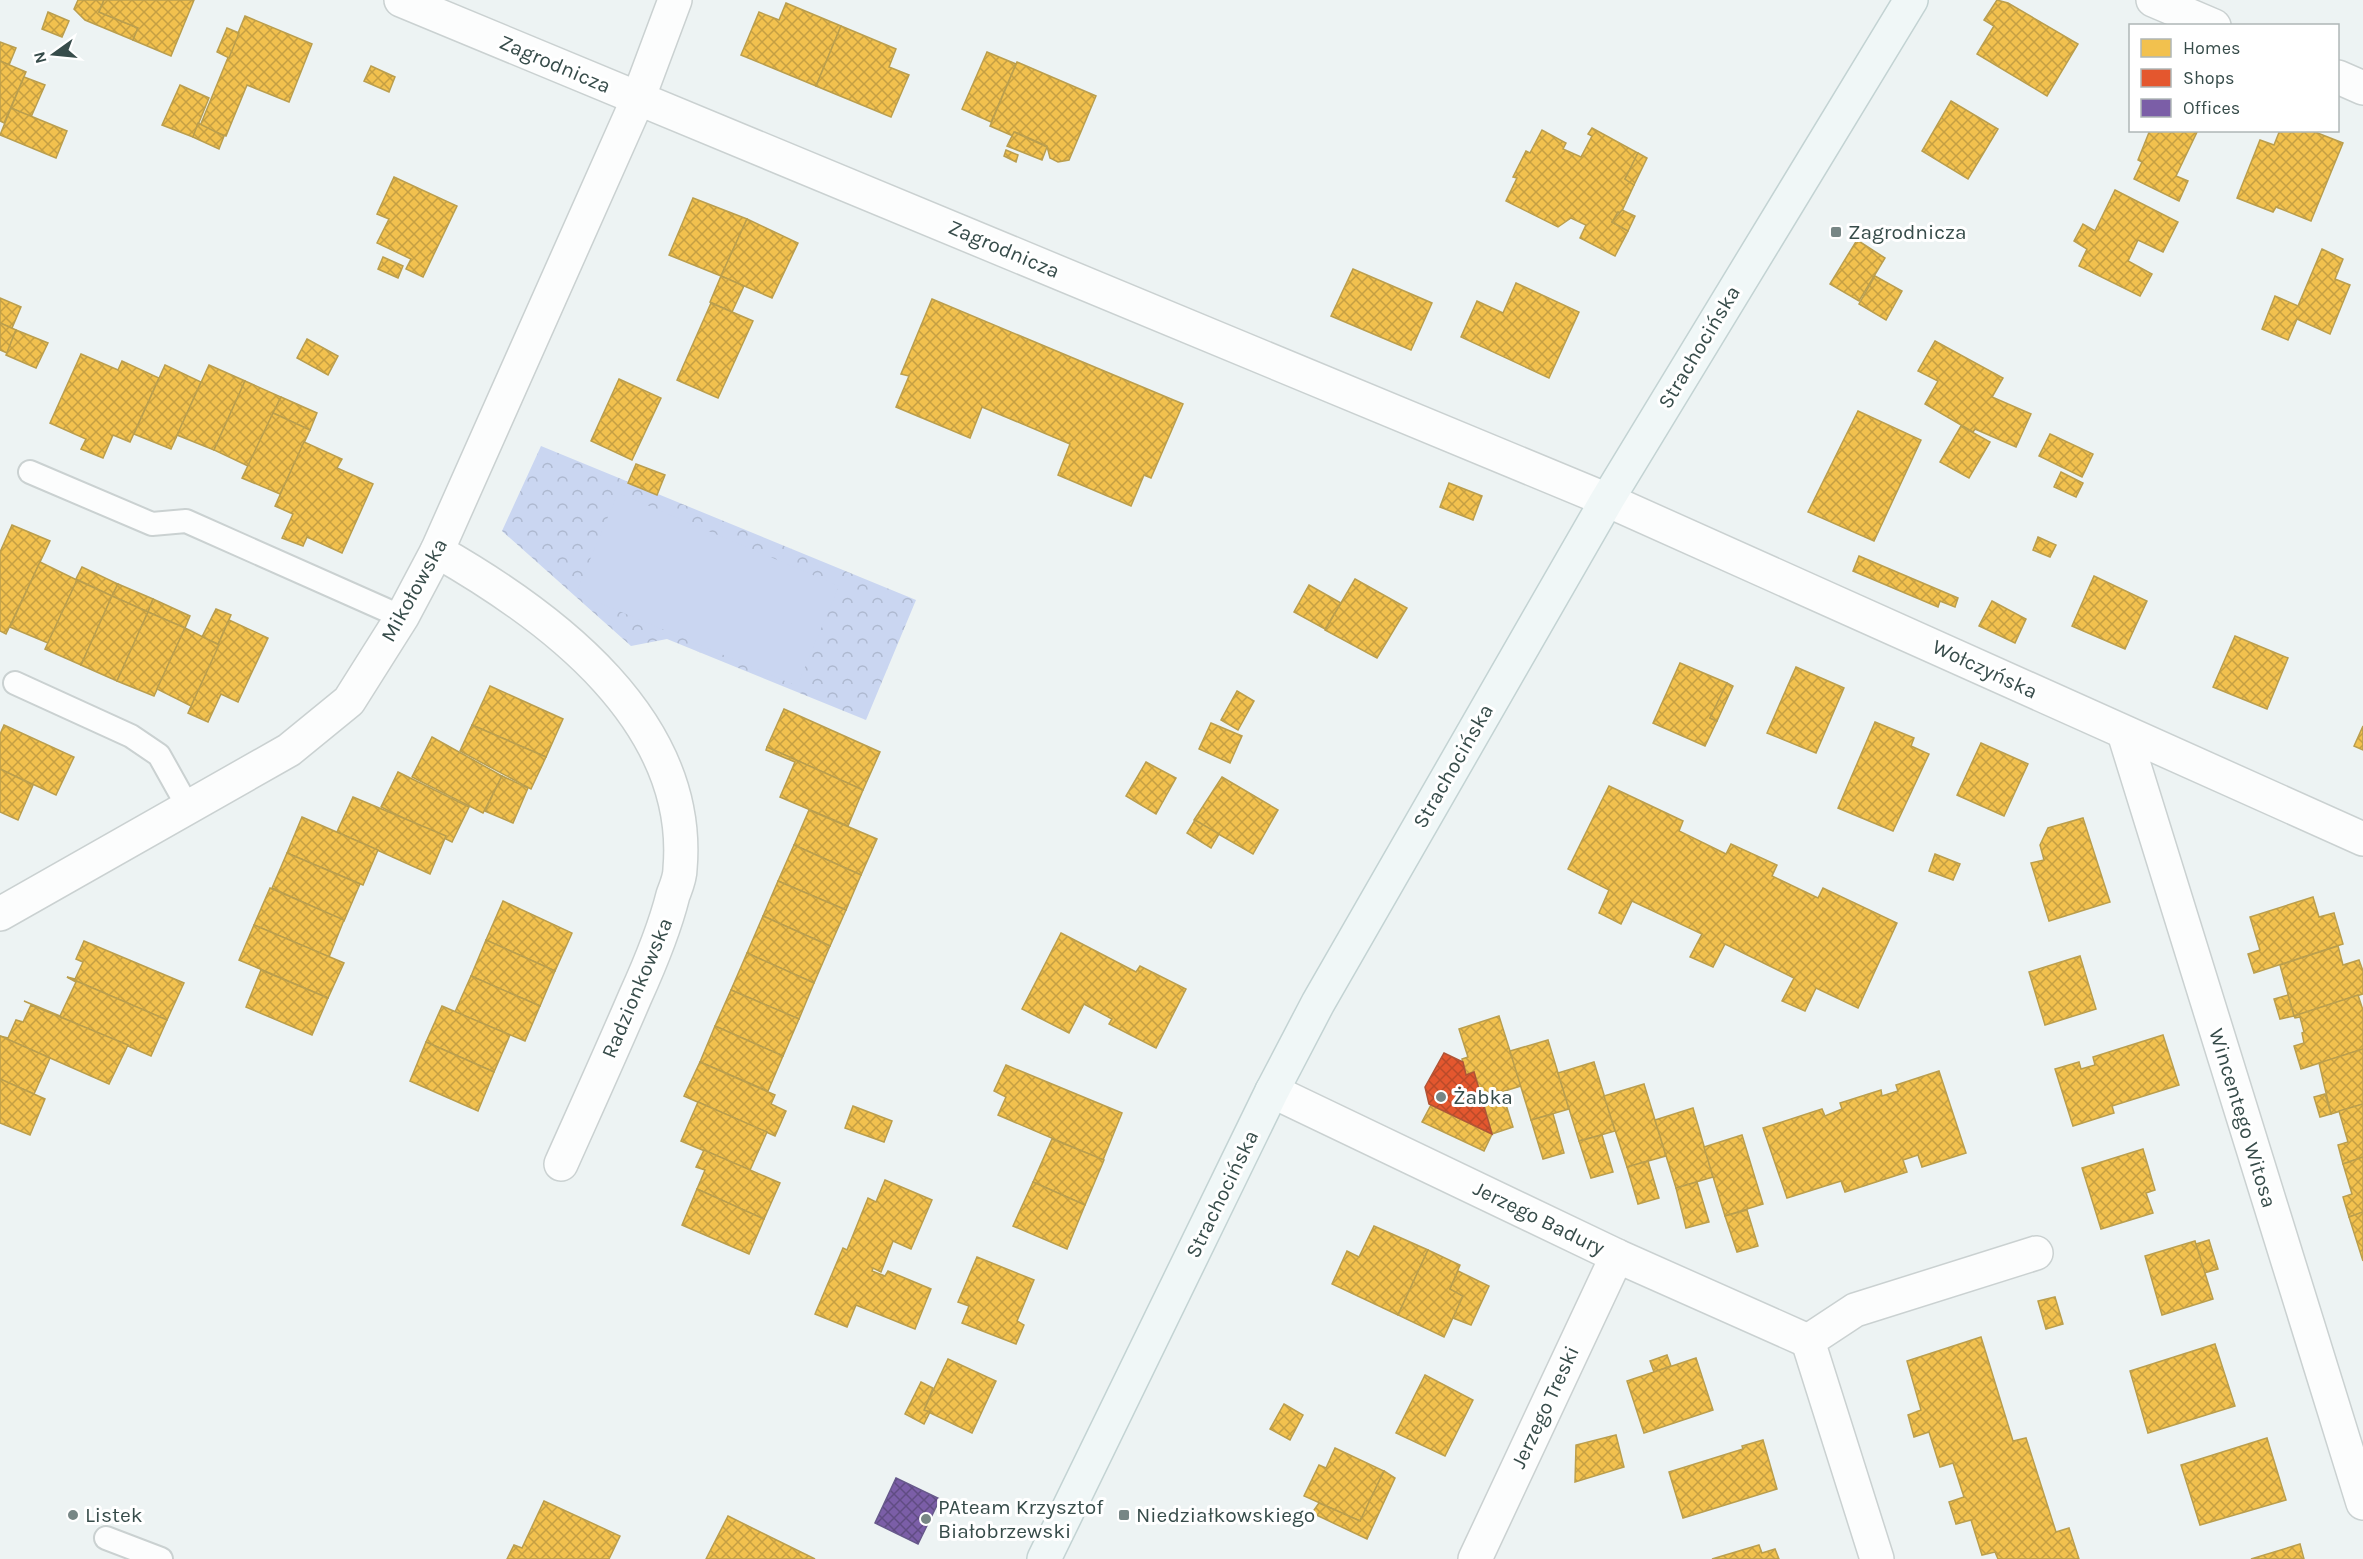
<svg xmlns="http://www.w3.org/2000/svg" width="2363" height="1559" font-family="Karla,sans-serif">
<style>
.park{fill:url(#park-crowns)}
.garden{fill:#cad6f1}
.homes{fill:url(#homes-cross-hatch);stroke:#ba9e4d;stroke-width:1.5}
.shops{fill:url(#shops-cross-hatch);stroke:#b05436;stroke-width:1.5}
.offices{fill:url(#offices-cross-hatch);stroke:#67598b;stroke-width:1.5}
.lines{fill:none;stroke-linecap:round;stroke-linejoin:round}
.lane-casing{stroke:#cad1d1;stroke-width:26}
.street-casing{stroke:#cad1d1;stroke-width:36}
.secondary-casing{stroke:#c3d3d3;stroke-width:36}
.lane{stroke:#fcfdfd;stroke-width:22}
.street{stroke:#fcfdfd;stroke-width:33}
.secondary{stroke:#f0f7f7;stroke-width:33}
.poi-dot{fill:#778685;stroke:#fff;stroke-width:2}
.labels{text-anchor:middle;stroke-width:6;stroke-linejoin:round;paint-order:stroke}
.street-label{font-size:21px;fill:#374c4a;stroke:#fff}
.poi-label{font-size:21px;fill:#374c4a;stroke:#fff;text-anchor:start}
</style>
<defs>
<pattern id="park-crowns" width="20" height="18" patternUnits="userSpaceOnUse" patternTransform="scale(1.5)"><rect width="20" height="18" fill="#cad6f1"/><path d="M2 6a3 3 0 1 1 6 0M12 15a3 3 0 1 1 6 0" fill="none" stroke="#aeb9d0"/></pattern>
<pattern id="homes-cross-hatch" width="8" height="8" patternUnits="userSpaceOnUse" patternTransform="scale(1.5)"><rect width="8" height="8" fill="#f2c14e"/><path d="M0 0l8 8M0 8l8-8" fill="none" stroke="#c59f43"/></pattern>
<pattern id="shops-cross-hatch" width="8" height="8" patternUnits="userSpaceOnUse" patternTransform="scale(1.5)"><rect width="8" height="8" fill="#e4572e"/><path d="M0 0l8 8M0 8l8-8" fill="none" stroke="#ba4a29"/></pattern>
<pattern id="offices-cross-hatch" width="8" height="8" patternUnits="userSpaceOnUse" patternTransform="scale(1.5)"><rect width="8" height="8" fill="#7b5ea7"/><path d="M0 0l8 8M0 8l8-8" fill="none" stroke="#604c83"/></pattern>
</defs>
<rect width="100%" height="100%" fill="#edf3f3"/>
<polygon class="park" points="541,446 916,600 866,720 667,639 631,646 502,531"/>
<polygon class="garden" points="618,493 839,586 797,686 576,593"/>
<g class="homes">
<polygon points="78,0 104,0 99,12 138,28 133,40 85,20 74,9"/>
<polygon points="104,0 194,0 171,56 133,40 138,28 99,12"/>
<polygon points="1997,0 2008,3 2078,44 2047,96 1977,54 1994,26 1984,20"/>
<polygon points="786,3 841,26 816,86 741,55 759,12 779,20"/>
<polygon points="48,12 69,21 62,37 42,29"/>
<polygon points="245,16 312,44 289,102 247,85 226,136 200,126"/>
<polygon points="841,26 896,49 889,67 909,75 891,117 816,86"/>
<polygon points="227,28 239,33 229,58 217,52"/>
<polygon points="0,42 16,48 9,65 0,61"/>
<polygon points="987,52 1016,64 991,122 962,109"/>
<polygon points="0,61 26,72 4,123 0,121"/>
<polygon points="1017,62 1096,96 1069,160 1058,162 1050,158 1047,146 1015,132 1013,136 990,126"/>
<polygon points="371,66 395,77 389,92 364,81"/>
<polygon points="24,77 45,85 31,117 11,108"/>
<polygon points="180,85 209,98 193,137 162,125"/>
<polygon points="1951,101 1998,129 1968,179 1922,151"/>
<polygon points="11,108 67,131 56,158 0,135"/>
<polygon points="198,123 224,136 219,149 193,137"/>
<polygon points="1592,128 1638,153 1625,179 1634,185 1621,213 1618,212 1612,222 1628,231 1615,256 1580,238 1586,225 1571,218 1558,227 1506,201 1517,178 1513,177 1526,151 1530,153 1542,130 1566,143 1563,149 1581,157 1592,136 1588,134"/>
<polygon points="2150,130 2198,130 2176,176 2188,181 2179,201 2134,179 2142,162 2138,160"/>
<polygon points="2280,130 2310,130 2343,143 2311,221 2276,207 2273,212 2237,198 2260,140 2274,145"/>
<polygon points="1014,132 1047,147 1042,160 1007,146"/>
<polygon points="1006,150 1018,155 1016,162 1004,156"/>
<polygon points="1638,153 1647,158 1634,185 1625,179"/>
<polygon points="394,177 457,206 423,277 406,269 411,259 377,243 389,219 377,214"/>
<polygon points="2115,190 2178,222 2163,252 2138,240 2128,261 2152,274 2140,296 2079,266 2087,249 2074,241 2083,224 2095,231"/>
<polygon points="693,198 747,219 721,276 669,255"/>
<polygon points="1622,210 1635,216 1628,231 1612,222"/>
<polygon points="747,219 798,243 772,298 721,276"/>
<polygon points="1857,240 1885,258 1859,301 1830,284"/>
<polygon points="2322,249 2343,259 2335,279 2350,285 2330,334 2297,319 2288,340 2262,329 2275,296 2298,306"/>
<polygon points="383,257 403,266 398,278 378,269"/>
<polygon points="1353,269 1432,303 1411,350 1331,316"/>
<polygon points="721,276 744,286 732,312 710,302"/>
<polygon points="1875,276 1902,291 1886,320 1859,304"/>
<polygon points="1516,283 1579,312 1549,378 1461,337 1477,301 1503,313"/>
<polygon points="0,298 21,307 12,328 0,323"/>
<polygon points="932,299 1183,404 1151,478 1144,475 1131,506 1058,475 1070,444 982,407 970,438 896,407 909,376 901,374"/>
<polygon points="711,303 753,321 718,398 677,380"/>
<polygon points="0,323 16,330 7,353 0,350"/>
<polygon points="16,330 48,343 36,368 6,355"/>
<polygon points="307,339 338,356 328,375 297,358"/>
<polygon points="1935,341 2003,378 1992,397 2031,414 2016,447 1975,429 1973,432 1925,404 1938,381 1918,371"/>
<polygon points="81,354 118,370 122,361 159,378 130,442 113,435 103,458 81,449 86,439 50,423"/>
<polygon points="165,365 201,382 171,449 134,434"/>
<polygon points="209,365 245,381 214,450 177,435"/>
<polygon points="619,379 661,398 632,460 591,441"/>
<polygon points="245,381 281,397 248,466 214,450"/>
<polygon points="281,397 317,413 310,430 273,413"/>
<polygon points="1858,411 1921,440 1874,541 1808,512"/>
<polygon points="273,413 310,430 280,494 242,478"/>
<polygon points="1961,426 1990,442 1969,478 1940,462"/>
<polygon points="2050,434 2093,454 2082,477 2039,456"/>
<polygon points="304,442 342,459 337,468 373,484 342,553 307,537 303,546 282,538 293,514 275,506"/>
<polygon points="636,464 665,475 657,495 628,483"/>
<polygon points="2061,472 2083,483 2076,497 2054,487"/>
<polygon points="1449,483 1482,496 1473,520 1440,507"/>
<polygon points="12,525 50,541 6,634 0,631 0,552"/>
<polygon points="2038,537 2056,545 2050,557 2033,550"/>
<polygon points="1859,556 1958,598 1955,607 1940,601 1938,607 1853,571"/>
<polygon points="40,562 77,580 48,643 10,627"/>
<polygon points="82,567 118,584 112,596 76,579"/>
<polygon points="2094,576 2147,601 2125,649 2072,626"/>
<polygon points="1355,579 1407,608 1377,658 1325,630"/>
<polygon points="77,580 112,596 81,665 45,649"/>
<polygon points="118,584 153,599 148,612 112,596"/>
<polygon points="1309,585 1341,603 1325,629 1294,612"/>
<polygon points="112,596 148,612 117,681 81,665"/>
<polygon points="153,599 190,616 185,628 148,612"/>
<polygon points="1992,601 2026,619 2015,643 1979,626"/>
<polygon points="216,609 231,615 218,644 202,637"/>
<polygon points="148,612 185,628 154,696 117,681"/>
<polygon points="229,620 268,638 238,702 221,694 208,722 188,713"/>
<polygon points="185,628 219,645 191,706 157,689"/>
<polygon points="2235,636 2288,658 2267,709 2213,687"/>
<polygon points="1680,663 1727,683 1710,718 1717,721 1705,746 1653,723"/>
<polygon points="1796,667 1844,688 1816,753 1767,733"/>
<polygon points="1727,683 1733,686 1717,721 1710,718"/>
<polygon points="490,686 563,719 546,757 472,725"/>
<polygon points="1237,691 1254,701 1238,730 1221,720"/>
<polygon points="784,709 880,752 863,790 767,747"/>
<polygon points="1875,722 1914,738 1911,746 1929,754 1893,831 1838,808"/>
<polygon points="1211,723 1242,736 1230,763 1199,749"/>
<polygon points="4,725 74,757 56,795 0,769 0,734"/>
<polygon points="472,725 546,757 531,789 460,751"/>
<polygon points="2363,726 2363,750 2354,746"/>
<polygon points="432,737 502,776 483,813 412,777"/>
<polygon points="1981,743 2028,764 2004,816 1957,795"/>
<polygon points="767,747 863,790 848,826 780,797 795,762 766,750"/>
<polygon points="1146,762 1176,778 1156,814 1126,796"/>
<polygon points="0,769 33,785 18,820 0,812"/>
<polygon points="398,772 469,807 452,842 381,807"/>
<polygon points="502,776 528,788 513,823 485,811"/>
<polygon points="1222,777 1278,810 1253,854 1194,820"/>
<polygon points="1609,786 1683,821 1679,831 1726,854 1731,844 1777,865 1772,876 1818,898 1823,888 1897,923 1858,1008 1816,988 1805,1011 1782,1001 1794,978 1725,944 1713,967 1690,957 1702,934 1632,901 1621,924 1599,913 1609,890 1568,869"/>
<polygon points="353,797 446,836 430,874 337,832"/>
<polygon points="809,810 877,839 861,875 794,845"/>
<polygon points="302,817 378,850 363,885 287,853"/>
<polygon points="2083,818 2110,902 2049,921 2031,863 2044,860 2040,845 2048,828"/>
<polygon points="1195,820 1219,834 1211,848 1187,833"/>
<polygon points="794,845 861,875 846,910 778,881"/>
<polygon points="287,853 360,884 344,921 272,888"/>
<polygon points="1935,854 1960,864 1953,880 1929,871"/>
<polygon points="778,881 846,910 830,946 763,916"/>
<polygon points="270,888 344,920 329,957 254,925"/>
<polygon points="2313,897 2319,917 2334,913 2343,944 2254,973 2248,954 2260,950 2250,917"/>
<polygon points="503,901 572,933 555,971 486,940"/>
<polygon points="763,916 830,946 814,983 747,953"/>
<polygon points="254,925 344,963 328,998 239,960"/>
<polygon points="1061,933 1136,972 1140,966 1186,989 1156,1048 1109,1024 1112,1019 1084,1004 1069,1033 1022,1009"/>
<polygon points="486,940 555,971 540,1006 471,976"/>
<polygon points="84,941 184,983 167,1020 67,977 75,979 83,962 76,959"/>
<polygon points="2338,946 2343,965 2359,960 2363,971 2363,994 2294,1016 2280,965"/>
<polygon points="747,953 814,983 799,1019 731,990"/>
<polygon points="2080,956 2096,1009 2045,1025 2029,972"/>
<polygon points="261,970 328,998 312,1035 246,1007"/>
<polygon points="471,976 540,1006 525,1041 455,1012"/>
<polygon points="67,977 167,1020 151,1056 24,1001 60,1016 76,982"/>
<polygon points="731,990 799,1019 783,1056 715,1026"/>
<polygon points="2288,995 2294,1016 2280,1019 2274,999"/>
<polygon points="2358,995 2363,1010 2363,1049 2301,1069 2294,1046 2304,1043 2302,1033 2304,1032 2300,1017 2295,1018 2294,1016"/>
<polygon points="31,1005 128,1045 109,1084 0,1036 8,1038 16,1020 23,1022"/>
<polygon points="442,1006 510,1035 494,1072 426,1042"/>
<polygon points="1499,1016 1521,1086 1482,1098 1474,1072 1466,1075 1462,1059 1468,1057 1459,1029"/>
<polygon points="715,1026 783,1056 768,1091 700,1062"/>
<polygon points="2163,1035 2179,1085 2112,1106 2114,1113 2073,1126 2055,1069 2079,1062 2081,1069 2095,1065 2093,1057"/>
<polygon points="0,1036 50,1058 34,1094 0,1079"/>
<polygon points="1548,1040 1569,1109 1531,1120 1510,1051"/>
<polygon points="426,1042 494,1072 478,1111 410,1081"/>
<polygon points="2363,1049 2363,1104 2331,1114 2319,1063"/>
<polygon points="700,1062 775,1095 771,1104 786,1111 775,1136 684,1096"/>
<polygon points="1594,1062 1615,1131 1579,1141 1558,1073"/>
<polygon points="1006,1065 1122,1113 1103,1160 998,1115 1006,1097 994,1091"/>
<polygon points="1939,1071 1966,1153 1922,1167 1918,1155 1903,1160 1907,1172 1845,1192 1841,1181 1787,1198 1763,1128 1822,1109 1825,1116 1842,1109 1840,1103 1881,1090 1882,1096 1898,1091 1896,1085"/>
<polygon points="0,1079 45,1099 30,1135 0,1123"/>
<polygon points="1644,1084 1666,1156 1627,1167 1604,1096"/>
<polygon points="1502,1092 1513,1127 1492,1134 1482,1098"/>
<polygon points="2325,1094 2331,1114 2320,1117 2314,1097"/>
<polygon points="698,1102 767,1132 750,1170 681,1141"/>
<polygon points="2363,1104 2363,1157 2343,1164 2338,1145 2348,1142 2339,1111"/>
<polygon points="1431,1105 1492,1134 1484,1151 1422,1122"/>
<polygon points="853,1106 892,1121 884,1142 845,1128"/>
<polygon points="1693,1108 1713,1177 1676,1188 1655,1120"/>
<polygon points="1553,1114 1564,1153 1543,1159 1531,1120"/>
<polygon points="1602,1135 1613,1172 1591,1178 1579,1141"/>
<polygon points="1742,1135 1763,1204 1725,1216 1704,1147"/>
<polygon points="1052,1139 1104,1160 1085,1205 1033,1182"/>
<polygon points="2143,1149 2155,1190 2146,1193 2153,1213 2101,1229 2082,1168"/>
<polygon points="704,1150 780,1183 764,1219 697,1189 705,1170 696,1167"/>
<polygon points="2363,1157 2363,1212 2349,1217 2343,1197 2352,1194 2343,1164"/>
<polygon points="1648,1161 1659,1198 1638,1204 1627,1167"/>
<polygon points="885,1180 932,1200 911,1249 893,1241 881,1272 873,1268 872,1271 885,1276 888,1271 931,1289 915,1329 856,1305 847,1327 815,1314 843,1248 847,1250 868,1198 876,1202"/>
<polygon points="1033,1182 1085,1205 1067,1249 1013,1226"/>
<polygon points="1697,1182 1709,1222 1686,1228 1676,1188"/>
<polygon points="697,1189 764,1219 749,1254 682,1225"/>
<polygon points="1747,1210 1758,1246 1737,1252 1725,1216"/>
<polygon points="2363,1212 2363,1261 2349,1217"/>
<polygon points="1374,1226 1428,1250 1398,1315 1332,1284 1347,1251 1359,1257"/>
<polygon points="2209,1240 2218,1269 2204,1273 2196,1244"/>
<polygon points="2195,1241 2213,1299 2162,1315 2145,1256"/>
<polygon points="1428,1250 1460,1265 1450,1289 1463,1296 1444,1337 1398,1315"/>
<polygon points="977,1257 1034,1280 1017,1321 1024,1325 1016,1344 962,1323 969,1306 958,1302"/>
<polygon points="1458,1271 1489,1286 1471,1325 1453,1318 1463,1296 1450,1289"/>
<polygon points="2055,1297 2063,1324 2046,1329 2038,1301"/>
<polygon points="1981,1337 2013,1441 2026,1438 2056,1532 2069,1528 2079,1559 1998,1559 1995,1552 1982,1555 1971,1520 1956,1524 1949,1502 1964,1497 1953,1463 1940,1467 1929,1432 1914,1437 1908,1415 1921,1410 1907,1361"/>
<polygon points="2215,1344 2235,1406 2148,1433 2130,1371"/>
<polygon points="1667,1355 1671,1366 1654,1372 1650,1361"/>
<polygon points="1696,1358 1713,1410 1644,1433 1627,1381"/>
<polygon points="948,1359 996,1381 972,1433 924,1410"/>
<polygon points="1425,1375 1473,1400 1445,1456 1396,1433"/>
<polygon points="921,1382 933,1388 924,1410 930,1412 924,1424 905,1414"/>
<polygon points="1284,1404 1303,1415 1290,1440 1270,1429"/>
<polygon points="1616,1435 1624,1467 1575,1482 1576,1445"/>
<polygon points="2267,1438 2286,1500 2200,1525 2181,1465"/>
<polygon points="1763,1440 1777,1489 1683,1518 1669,1472 1743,1449 1742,1446"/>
<polygon points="1335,1448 1384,1471 1360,1521 1304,1496 1319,1465 1326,1468"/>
<polygon points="1384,1471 1395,1478 1367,1539 1312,1513 1319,1503 1360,1521"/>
<polygon points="544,1501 620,1536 609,1559 507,1559 514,1545 522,1548"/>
<polygon points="728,1516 815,1559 706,1559"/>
<polygon points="2300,1544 2304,1559 2251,1559"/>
<polygon points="1759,1545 1762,1553 1775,1549 1779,1559 1712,1559"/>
</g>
<polygon class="shops" points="1444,1053 1463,1062 1466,1075 1474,1072 1492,1134 1429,1104 1425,1087"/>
<polygon class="offices" points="896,1478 940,1499 918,1544 875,1523"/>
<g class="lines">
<defs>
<g id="lane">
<polyline points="30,472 152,524 186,521 402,617"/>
<polyline points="15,683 131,736 159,755 188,807"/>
<polyline points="106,1538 161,1559"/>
</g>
<g id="street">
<polyline points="401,0 1607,500 2363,839"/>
<polyline points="2153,0 2214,26"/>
<polyline points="2338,77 2363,88"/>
<path d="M437 551C551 616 693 721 680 869 680 878 676 887 673 895 664 931 650 964 635 997 611 1053 586 1108 561 1164"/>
<polyline points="2124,733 2363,1503"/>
<polyline points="0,914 289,750 349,701 402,617 437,551 638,99 675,0"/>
<polyline points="1272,1091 1617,1256 1808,1341"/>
<polyline points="1475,1559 1617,1256"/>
<polyline points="1877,1559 1808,1341 1855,1310 2036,1253"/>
</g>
<polyline id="secondary" points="1044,1559 1272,1091 1318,1003 1607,500 1911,0"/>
</defs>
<use href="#lane" class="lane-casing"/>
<use href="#street" class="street-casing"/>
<use href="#secondary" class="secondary-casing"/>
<use href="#lane" class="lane"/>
<use href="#street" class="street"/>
<use href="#secondary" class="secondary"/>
</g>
<g class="poi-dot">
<rect x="1830" y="226" width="12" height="12" rx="3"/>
<circle cx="1441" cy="1097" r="6"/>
<circle cx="73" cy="1515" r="6"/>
<rect x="1118" y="1509" width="12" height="12" rx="3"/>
<circle cx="926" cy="1519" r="6"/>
</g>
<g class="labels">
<g class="street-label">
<text transform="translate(555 64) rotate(23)" y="7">Zagrodnicza</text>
<text transform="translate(1004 249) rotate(23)" y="7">Zagrodnicza</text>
<text transform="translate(1699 347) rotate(-59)" y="7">Strachocińska</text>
<text transform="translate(414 590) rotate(-61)" y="7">Mikołowska</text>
<text transform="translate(1985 669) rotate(25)" y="7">Wołczyńska</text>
<text transform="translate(1453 766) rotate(-60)" y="7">Strachocińska</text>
<text transform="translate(637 988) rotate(-67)" y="7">Radzionkowska</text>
<text transform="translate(2243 1118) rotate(73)" y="7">Wincentego Witosa</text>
<text transform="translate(1222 1194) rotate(-64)" y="7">Strachocińska</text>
<text transform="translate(1539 1218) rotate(26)" y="7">Jerzego Badury</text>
<text transform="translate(1545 1407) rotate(-65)" y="7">Jerzego Treski</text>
</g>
<g class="poi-label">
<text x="1848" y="239">Zagrodnicza</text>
<text x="1453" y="1104">Żabka</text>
<text x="938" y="1514">PAteam Krzysztof<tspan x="938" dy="24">Białobrzewski</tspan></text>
<text x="85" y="1522">Listek</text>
<text x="1136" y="1522">Niedziałkowskiego</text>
</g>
</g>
<rect x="2129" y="24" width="210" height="108" fill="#ffffff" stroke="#afb7b7" stroke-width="1.5"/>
<rect x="2141" y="39" width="30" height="18" fill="#f2c14e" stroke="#afb7b7" stroke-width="1.5"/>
<text x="2183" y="54" font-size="18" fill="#374c4a">Homes</text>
<rect x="2141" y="69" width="30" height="18" fill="#e4572e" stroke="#afb7b7" stroke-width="1.5"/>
<text x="2183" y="84" font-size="18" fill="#374c4a">Shops</text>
<rect x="2141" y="99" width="30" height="18" fill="#7b5ea7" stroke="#afb7b7" stroke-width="1.5"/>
<text x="2183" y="114" font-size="18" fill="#374c4a">Offices</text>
<g transform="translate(54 54) rotate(255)" stroke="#ffffff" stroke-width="4.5" paint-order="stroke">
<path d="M0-4.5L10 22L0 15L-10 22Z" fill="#374c4a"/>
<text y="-9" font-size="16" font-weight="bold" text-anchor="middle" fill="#374c4a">N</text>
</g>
</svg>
